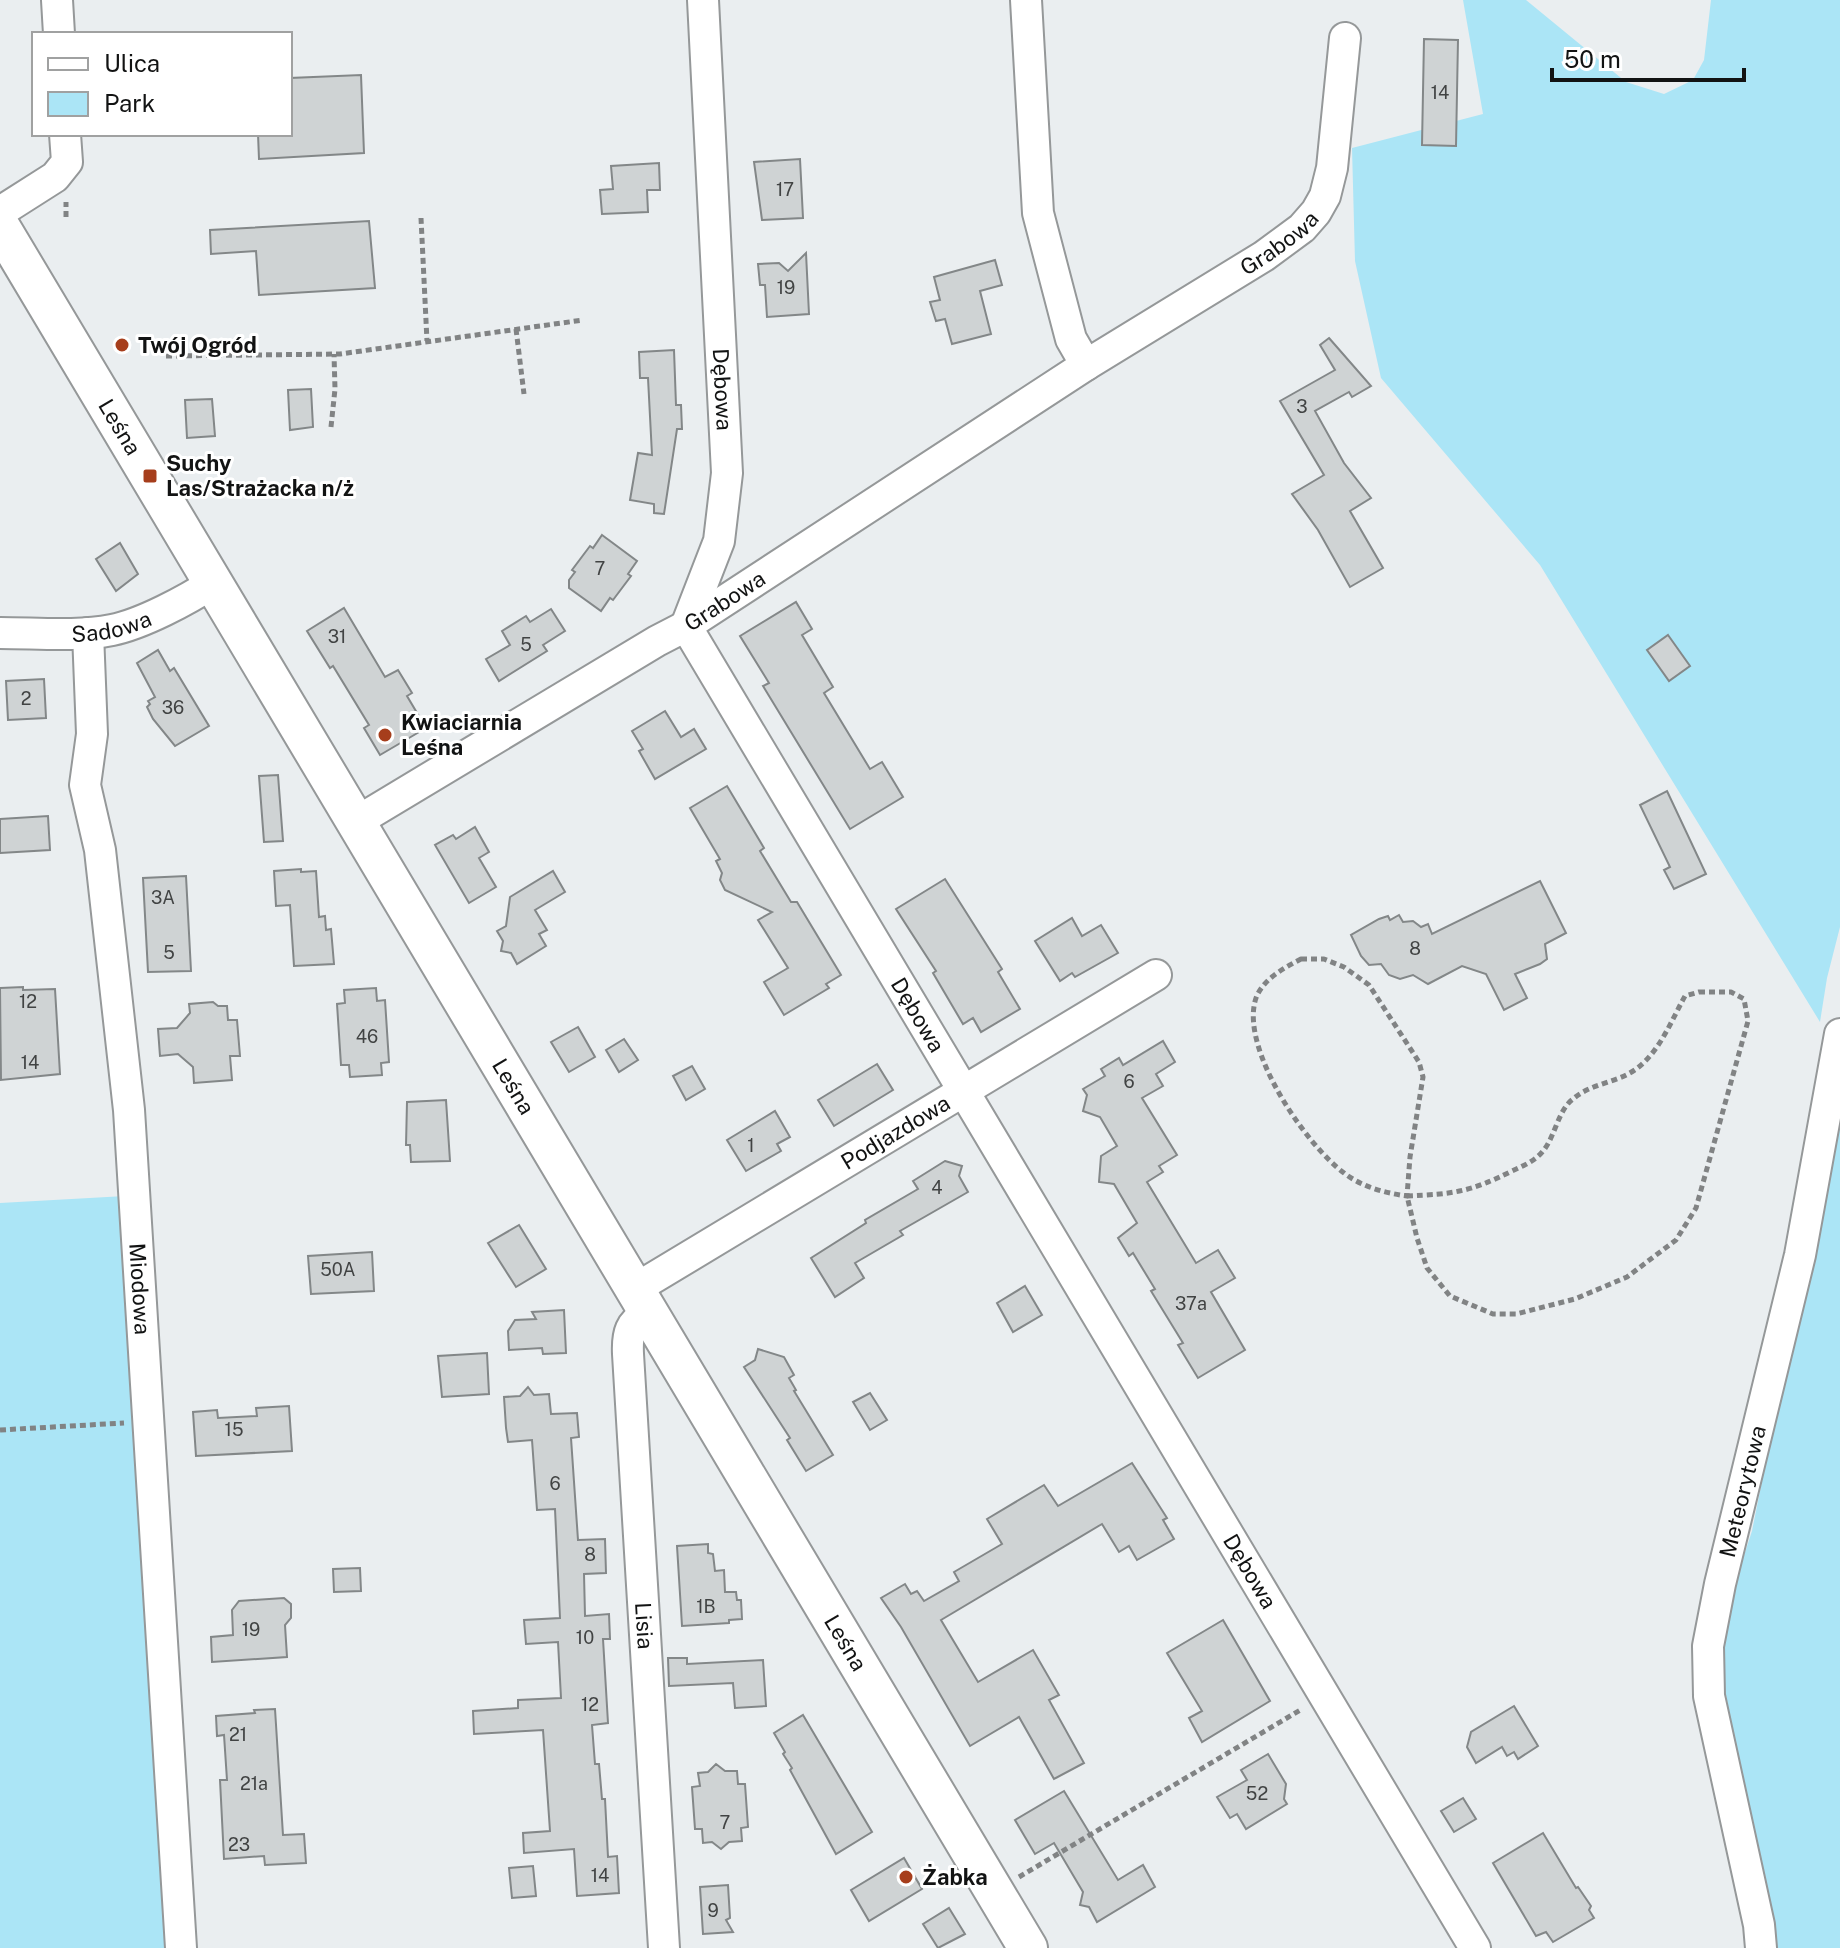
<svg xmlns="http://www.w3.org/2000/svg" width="1840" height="1948" font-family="'Public Sans',sans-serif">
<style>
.green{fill:#abe5f6}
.building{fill:#cfd3d4;stroke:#838788;stroke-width:2}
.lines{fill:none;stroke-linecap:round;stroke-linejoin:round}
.minor-casing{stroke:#959899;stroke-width:34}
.tertiary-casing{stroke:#959899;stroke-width:42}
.path{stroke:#818384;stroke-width:5;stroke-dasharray:6 4;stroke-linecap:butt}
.minor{stroke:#fff;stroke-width:30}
.tertiary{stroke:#fff;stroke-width:38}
.poi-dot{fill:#a63e1c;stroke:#fff;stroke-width:3}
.labels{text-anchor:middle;stroke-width:6;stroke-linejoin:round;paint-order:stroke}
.number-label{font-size:18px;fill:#414343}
.street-label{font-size:22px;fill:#121313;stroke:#fff}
.poi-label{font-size:22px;font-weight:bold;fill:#121313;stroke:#fff;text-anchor:start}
</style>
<rect width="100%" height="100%" fill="#eaeef0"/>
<g class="green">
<polygon points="1463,0 1526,0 1626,82 1664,94 1693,80 1704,60 1711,0 1840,0 1840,927 1827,978 1820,1022 1540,565 1381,378 1355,261 1352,148 1483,114"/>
<polygon points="1840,1094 1840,1948 1772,1948 1722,1673 1730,1598 1752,1531"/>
<polygon points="125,1196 168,1948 0,1948 0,1203"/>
</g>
<g class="building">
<polygon points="1424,39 1458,40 1456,146 1422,145"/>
<polygon points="361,75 364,153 259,159 258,134 290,134 290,78"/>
<polygon points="800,159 803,218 762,220 754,162"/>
<polygon points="659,163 660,190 647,190 648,212 602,214 600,190 613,189 611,166"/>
<polygon points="369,221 375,288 259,295 256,251 211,254 210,230"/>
<polygon points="806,253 809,314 767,317 765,285 760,285 758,264 779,263 788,271"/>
<polygon points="995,260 1002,285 980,291 991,334 952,344 945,319 936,321 930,302 940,300 934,277"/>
<polygon points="1329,338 1371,386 1352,397 1349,392 1315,411 1344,463 1371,498 1350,511 1383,568 1350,587 1318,530 1292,494 1324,475 1280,401 1335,370 1320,345"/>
<polygon points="674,350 676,405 681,405 682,429 677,429 664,514 654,513 654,504 630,500 638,453 652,455 648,378 640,378 639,352"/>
<polygon points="311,389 313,427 290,430 288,390"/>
<polygon points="212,399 215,436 187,438 185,400"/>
<polygon points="602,535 637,561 628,574 631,576 613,600 610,598 601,611 569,588 569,580 575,572 572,570 590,546 593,548"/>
<polygon points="120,543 138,574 116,591 96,559"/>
<polygon points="796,602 812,629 802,635 833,687 824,693 870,769 882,762 903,797 850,829 763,686 769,683 740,636"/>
<polygon points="344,608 385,677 398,670 412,693 407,696 426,728 380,755 364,728 369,725 333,666 330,668 307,631"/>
<polygon points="551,609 565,631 543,645 547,651 499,681 486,659 510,645 502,631 526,616 530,622"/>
<polygon points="1668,635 1690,666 1669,681 1647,650"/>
<polygon points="158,650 170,671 174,668 209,726 175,746 153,719 147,707 150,704 148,701 155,697 137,663"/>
<polygon points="44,679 46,718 8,720 6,681"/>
<polygon points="665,711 681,737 694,729 706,749 655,779 639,751 643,749 632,731"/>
<polygon points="278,775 283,841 264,842 259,776"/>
<polygon points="727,786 764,848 760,851 791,902 797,902 841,975 826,984 829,988 784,1015 764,982 788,968 758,920 772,912 725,890 720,880 722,873 716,861 720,859 690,808"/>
<polygon points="1667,791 1706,874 1674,889 1664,870 1670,867 1640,805"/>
<polygon points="48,816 50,850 0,853 0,819"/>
<polygon points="475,827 489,852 479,858 496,887 469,903 435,845 453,835 456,839"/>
<polygon points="301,869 301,872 316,871 319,917 325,916 326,930 331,929 334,964 294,966 290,905 276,906 274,871"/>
<polygon points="553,871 565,892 535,910 547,930 539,934 546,946 517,964 511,953 501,951 503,941 497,931 506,926 510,897"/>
<polygon points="186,876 191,971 148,972 143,878"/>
<polygon points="945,879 1002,969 998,972 1020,1009 981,1032 973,1018 963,1024 933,973 936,971 896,909"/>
<polygon points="1540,881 1566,933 1545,944 1547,959 1540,964 1515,974 1527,998 1504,1010 1486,974 1462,966 1428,984 1413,975 1400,979 1389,975 1381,964 1369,965 1361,956 1351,935 1379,919 1388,916 1390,920 1399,915 1403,922 1413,921 1421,927 1428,924 1432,934"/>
<polygon points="1072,918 1082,936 1101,925 1118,953 1075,977 1072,973 1060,981 1035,941"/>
<polygon points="23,987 23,990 55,989 60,1074 1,1080 0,988"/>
<polygon points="376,988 377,1001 385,1000 389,1062 381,1063 382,1075 350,1077 349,1065 341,1065 337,1004 345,1003 344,990"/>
<polygon points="213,1002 218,1006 227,1006 228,1020 237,1020 240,1056 230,1056 232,1080 194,1083 193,1067 178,1054 160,1056 158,1029 177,1028 190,1013 189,1004"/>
<polygon points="578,1027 595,1057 569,1072 551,1042"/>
<polygon points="624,1039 638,1060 619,1072 606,1050"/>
<polygon points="1163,1041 1175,1062 1156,1074 1163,1086 1142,1098 1177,1155 1159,1166 1163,1172 1147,1182 1196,1263 1218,1250 1235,1278 1211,1292 1245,1350 1198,1378 1178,1345 1183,1343 1151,1291 1155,1289 1133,1253 1129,1256 1118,1238 1137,1223 1114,1184 1099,1182 1101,1156 1117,1146 1100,1117 1083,1111 1087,1095 1083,1089 1105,1076 1101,1069 1119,1058 1123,1065"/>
<polygon points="877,1064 893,1090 834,1126 818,1100"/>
<polygon points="692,1066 705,1089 686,1100 673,1076"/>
<polygon points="446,1100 450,1161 411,1162 410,1145 406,1145 407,1102"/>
<polygon points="775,1111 790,1137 777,1144 781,1151 746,1171 727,1140"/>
<polygon points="945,1161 962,1166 959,1176 968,1192 900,1231 903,1235 855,1263 864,1278 835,1297 811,1258 866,1223 865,1220 918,1189 913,1181"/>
<polygon points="519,1225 546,1269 516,1287 488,1243"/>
<polygon points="372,1252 374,1291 311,1294 308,1256"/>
<polygon points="1025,1286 1042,1315 1013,1332 997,1303"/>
<polygon points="564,1310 566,1353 543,1354 542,1348 509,1350 508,1331 515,1320 536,1319 532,1312"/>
<polygon points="758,1349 784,1357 794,1375 789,1378 796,1390 794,1391 833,1455 806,1471 787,1440 790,1438 744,1367 755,1360"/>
<polygon points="487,1353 489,1394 442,1397 438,1356"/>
<polygon points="528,1387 534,1395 549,1394 551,1414 577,1413 579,1437 571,1438 578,1540 605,1539 606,1573 584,1574 585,1616 609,1614 610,1639 603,1639 608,1723 592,1725 595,1764 599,1764 602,1799 605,1799 608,1857 617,1856 619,1893 577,1896 574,1849 524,1853 523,1833 550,1831 543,1730 474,1734 473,1711 518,1708 518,1700 561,1698 558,1642 526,1644 524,1620 560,1618 555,1509 537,1510 532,1440 508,1442 506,1428 504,1397 520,1396"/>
<polygon points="870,1393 887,1420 870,1430 853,1402"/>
<polygon points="289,1406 292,1451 196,1456 193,1412 217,1410 218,1418 257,1416 256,1408"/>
<polygon points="1132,1463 1167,1518 1163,1520 1174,1539 1137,1560 1129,1546 1119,1552 1102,1524 941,1620 978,1682 1033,1650 1059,1695 1049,1700 1084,1763 1054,1779 1019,1717 970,1746 901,1627 881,1598 905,1584 911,1594 917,1591 924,1601 959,1581 954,1572 1002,1544 987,1519 1044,1485 1058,1506"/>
<polygon points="708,1544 708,1553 713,1554 715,1571 724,1570 725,1592 736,1592 737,1600 741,1600 742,1619 729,1620 729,1623 682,1626 677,1546"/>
<polygon points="360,1568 361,1591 334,1592 333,1569"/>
<polygon points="284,1598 291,1604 291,1618 285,1625 287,1657 212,1662 211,1637 233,1635 232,1610 239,1601"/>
<polygon points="1223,1620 1270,1701 1202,1742 1189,1718 1202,1711 1167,1653"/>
<polygon points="668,1658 687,1658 687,1664 763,1660 766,1706 735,1708 733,1683 669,1686"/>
<polygon points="1514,1706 1538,1746 1518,1759 1514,1752 1507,1756 1502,1747 1476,1763 1467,1747 1471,1732"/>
<polygon points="275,1709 283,1835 304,1834 306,1863 265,1865 264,1856 224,1859 220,1780 227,1780 224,1735 217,1736 216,1716 255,1713 254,1710"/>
<polygon points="803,1715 872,1832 836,1854 790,1770 792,1768 783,1754 785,1752 774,1733"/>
<polygon points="1268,1754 1286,1784 1284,1799 1287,1804 1246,1829 1237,1814 1230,1818 1217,1797 1247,1780 1241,1770"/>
<polygon points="716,1764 725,1771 737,1771 738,1784 745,1784 748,1827 741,1828 742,1841 729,1842 721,1849 712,1842 703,1843 702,1829 695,1829 692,1787 700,1786 698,1773 708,1772"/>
<polygon points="1064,1791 1118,1880 1143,1865 1155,1887 1097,1922 1089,1907 1080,1905 1083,1892 1054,1843 1035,1854 1015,1820"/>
<polygon points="1463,1798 1476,1819 1454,1832 1441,1811"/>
<polygon points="1543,1833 1576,1888 1578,1887 1591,1906 1589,1910 1594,1918 1553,1942 1546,1932 1536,1936 1493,1863"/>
<polygon points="904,1858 922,1889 869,1921 851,1890"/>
<polygon points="533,1866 536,1896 512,1898 509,1868"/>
<polygon points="728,1885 730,1918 726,1920 733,1932 703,1934 700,1887"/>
<polygon points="949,1908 965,1934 938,1948 923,1924"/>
</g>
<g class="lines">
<defs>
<g id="minor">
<polyline points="57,0 59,34"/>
<path id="s1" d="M703 0 727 473 719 541 686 626 1475 1948"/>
<polyline points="1026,0 1038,213 1071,339 1086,365"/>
<polyline points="0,212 55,177 67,162 65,134"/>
<path id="s2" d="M0 633C37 633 76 637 112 630 142 624 187 600 213 583"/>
<path id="s3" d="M88 633 92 734 85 785 100 850 129 1110 181 1948"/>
<path id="s4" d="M356 822 657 641 686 626 1086 365 1264 256 1302 228 1316 212 1325 196 1332 168 1345 38"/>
<path id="s5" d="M635 1289 1156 975"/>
<path id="s6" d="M648 1312C630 1323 627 1333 628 1354L664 1948"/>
<path id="s7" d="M1761 1948 1759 1925 1709 1696 1708 1646 1720 1584 1800 1255 1840 1034"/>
</g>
<g id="tertiary">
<path id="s8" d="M0 226 1028 1948"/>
</g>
</defs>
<use href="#minor" class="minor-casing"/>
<use href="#tertiary" class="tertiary-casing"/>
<g class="path">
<polyline points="66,217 66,202"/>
<polyline points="421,218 427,341"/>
<polyline points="516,329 524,394"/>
<polyline points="166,356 340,354 583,320"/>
<polyline points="331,427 335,389 334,354"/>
<path d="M1301 959H1324L1344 967 1369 985 1419 1062 1423 1077 1410 1157 1407 1196C1385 1193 1362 1187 1344 1173 1306 1145 1239 1048 1256 998 1263 979 1284 968 1301 959Z"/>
<path d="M1699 992H1731L1744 999 1748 1021 1696 1208 1676 1240 1627 1277 1575 1299 1516 1314H1493L1450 1296 1427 1268 1417 1238 1407 1196C1454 1194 1470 1192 1512 1171 1523 1166 1535 1161 1543 1151 1555 1137 1558 1110 1573 1099 1589 1085 1611 1083 1628 1074 1657 1059 1670 1023 1685 996Z"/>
<polyline points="0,1430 124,1423"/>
<polyline points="1019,1877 1302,1709"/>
</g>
<use href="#minor" class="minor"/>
<use href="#tertiary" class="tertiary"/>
</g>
<g class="poi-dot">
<circle cx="122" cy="345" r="8"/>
<rect x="142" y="468" width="16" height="16" rx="4"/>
<circle cx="385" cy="735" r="8"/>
<circle cx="906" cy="1877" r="8"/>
</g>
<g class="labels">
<g class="number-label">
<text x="1440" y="99">14</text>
<text x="785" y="196">17</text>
<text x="786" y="294">19</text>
<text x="1302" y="413">3</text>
<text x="600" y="575">7</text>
<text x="337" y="643">31</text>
<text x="526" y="651">5</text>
<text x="26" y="705">2</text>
<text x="173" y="714">36</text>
<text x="163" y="904">3A</text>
<text x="1415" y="955">8</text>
<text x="169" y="959">5</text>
<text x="28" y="1008">12</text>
<text x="367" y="1043">46</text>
<text x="30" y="1069">14</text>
<text x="1129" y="1088">6</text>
<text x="751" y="1152">1</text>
<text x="937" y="1194">4</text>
<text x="338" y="1276">50A</text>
<text x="1191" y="1310">37a</text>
<text x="234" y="1436">15</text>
<text x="555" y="1490">6</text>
<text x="590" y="1561">8</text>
<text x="706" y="1613">1B</text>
<text x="251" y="1636">19</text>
<text x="585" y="1644">10</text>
<text x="590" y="1711">12</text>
<text x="238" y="1741">21</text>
<text x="254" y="1790">21a</text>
<text x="1257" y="1800">52</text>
<text x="725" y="1829">7</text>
<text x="239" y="1851">23</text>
<text x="600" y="1882">14</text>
<text x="713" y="1917">9</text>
</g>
<g class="street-label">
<text dy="8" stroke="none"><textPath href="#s4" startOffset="1090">Grabowa</textPath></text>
<text dy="8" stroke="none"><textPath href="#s1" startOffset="390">Dębowa</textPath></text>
<text dy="8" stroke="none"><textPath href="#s8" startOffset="234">Leśna</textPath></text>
<text dy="8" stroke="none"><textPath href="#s4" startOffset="430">Grabowa</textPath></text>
<text dy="8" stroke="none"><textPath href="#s2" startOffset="112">Sadowa</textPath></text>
<text dy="8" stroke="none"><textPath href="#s1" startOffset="1086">Dębowa</textPath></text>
<text dy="8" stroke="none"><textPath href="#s8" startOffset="1002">Leśna</textPath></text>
<text dy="8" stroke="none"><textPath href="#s5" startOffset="304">Podjazdowa</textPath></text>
<text dy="8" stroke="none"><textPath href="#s3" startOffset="660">Miodowa</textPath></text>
<text dy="8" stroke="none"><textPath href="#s7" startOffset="466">Meteorytowa</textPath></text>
<text dy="8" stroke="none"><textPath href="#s1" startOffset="1734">Dębowa</textPath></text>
<text dy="8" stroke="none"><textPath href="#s6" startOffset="322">Lisia</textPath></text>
<text dy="8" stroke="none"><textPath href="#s8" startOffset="1650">Leśna</textPath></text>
</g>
<g class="poi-label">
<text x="138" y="353">Twój Ogród</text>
<text x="166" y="471">Suchy<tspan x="166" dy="25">Las/Strażacka n/ż</tspan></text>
<text x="401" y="730">Kwiaciarnia<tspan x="401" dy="25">Leśna</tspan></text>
<text x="922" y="1885">Żabka</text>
</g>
</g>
<rect x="32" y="32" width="260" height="104" fill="#ffffff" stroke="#a0a1a1" stroke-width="2"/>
<rect x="48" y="58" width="40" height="12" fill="#ffffff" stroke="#a0a1a1" stroke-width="2"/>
<text x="104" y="72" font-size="24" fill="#121313">Ulica</text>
<rect x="48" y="92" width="40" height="24" fill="#abe5f6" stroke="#a0a1a1" stroke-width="2"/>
<text x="104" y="112" font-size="24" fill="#121313">Park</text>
<path d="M1552 68v12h192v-12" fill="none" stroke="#121313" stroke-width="4"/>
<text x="1564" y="68" font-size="24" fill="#121313" stroke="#ffffff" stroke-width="6" paint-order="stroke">50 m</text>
</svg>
